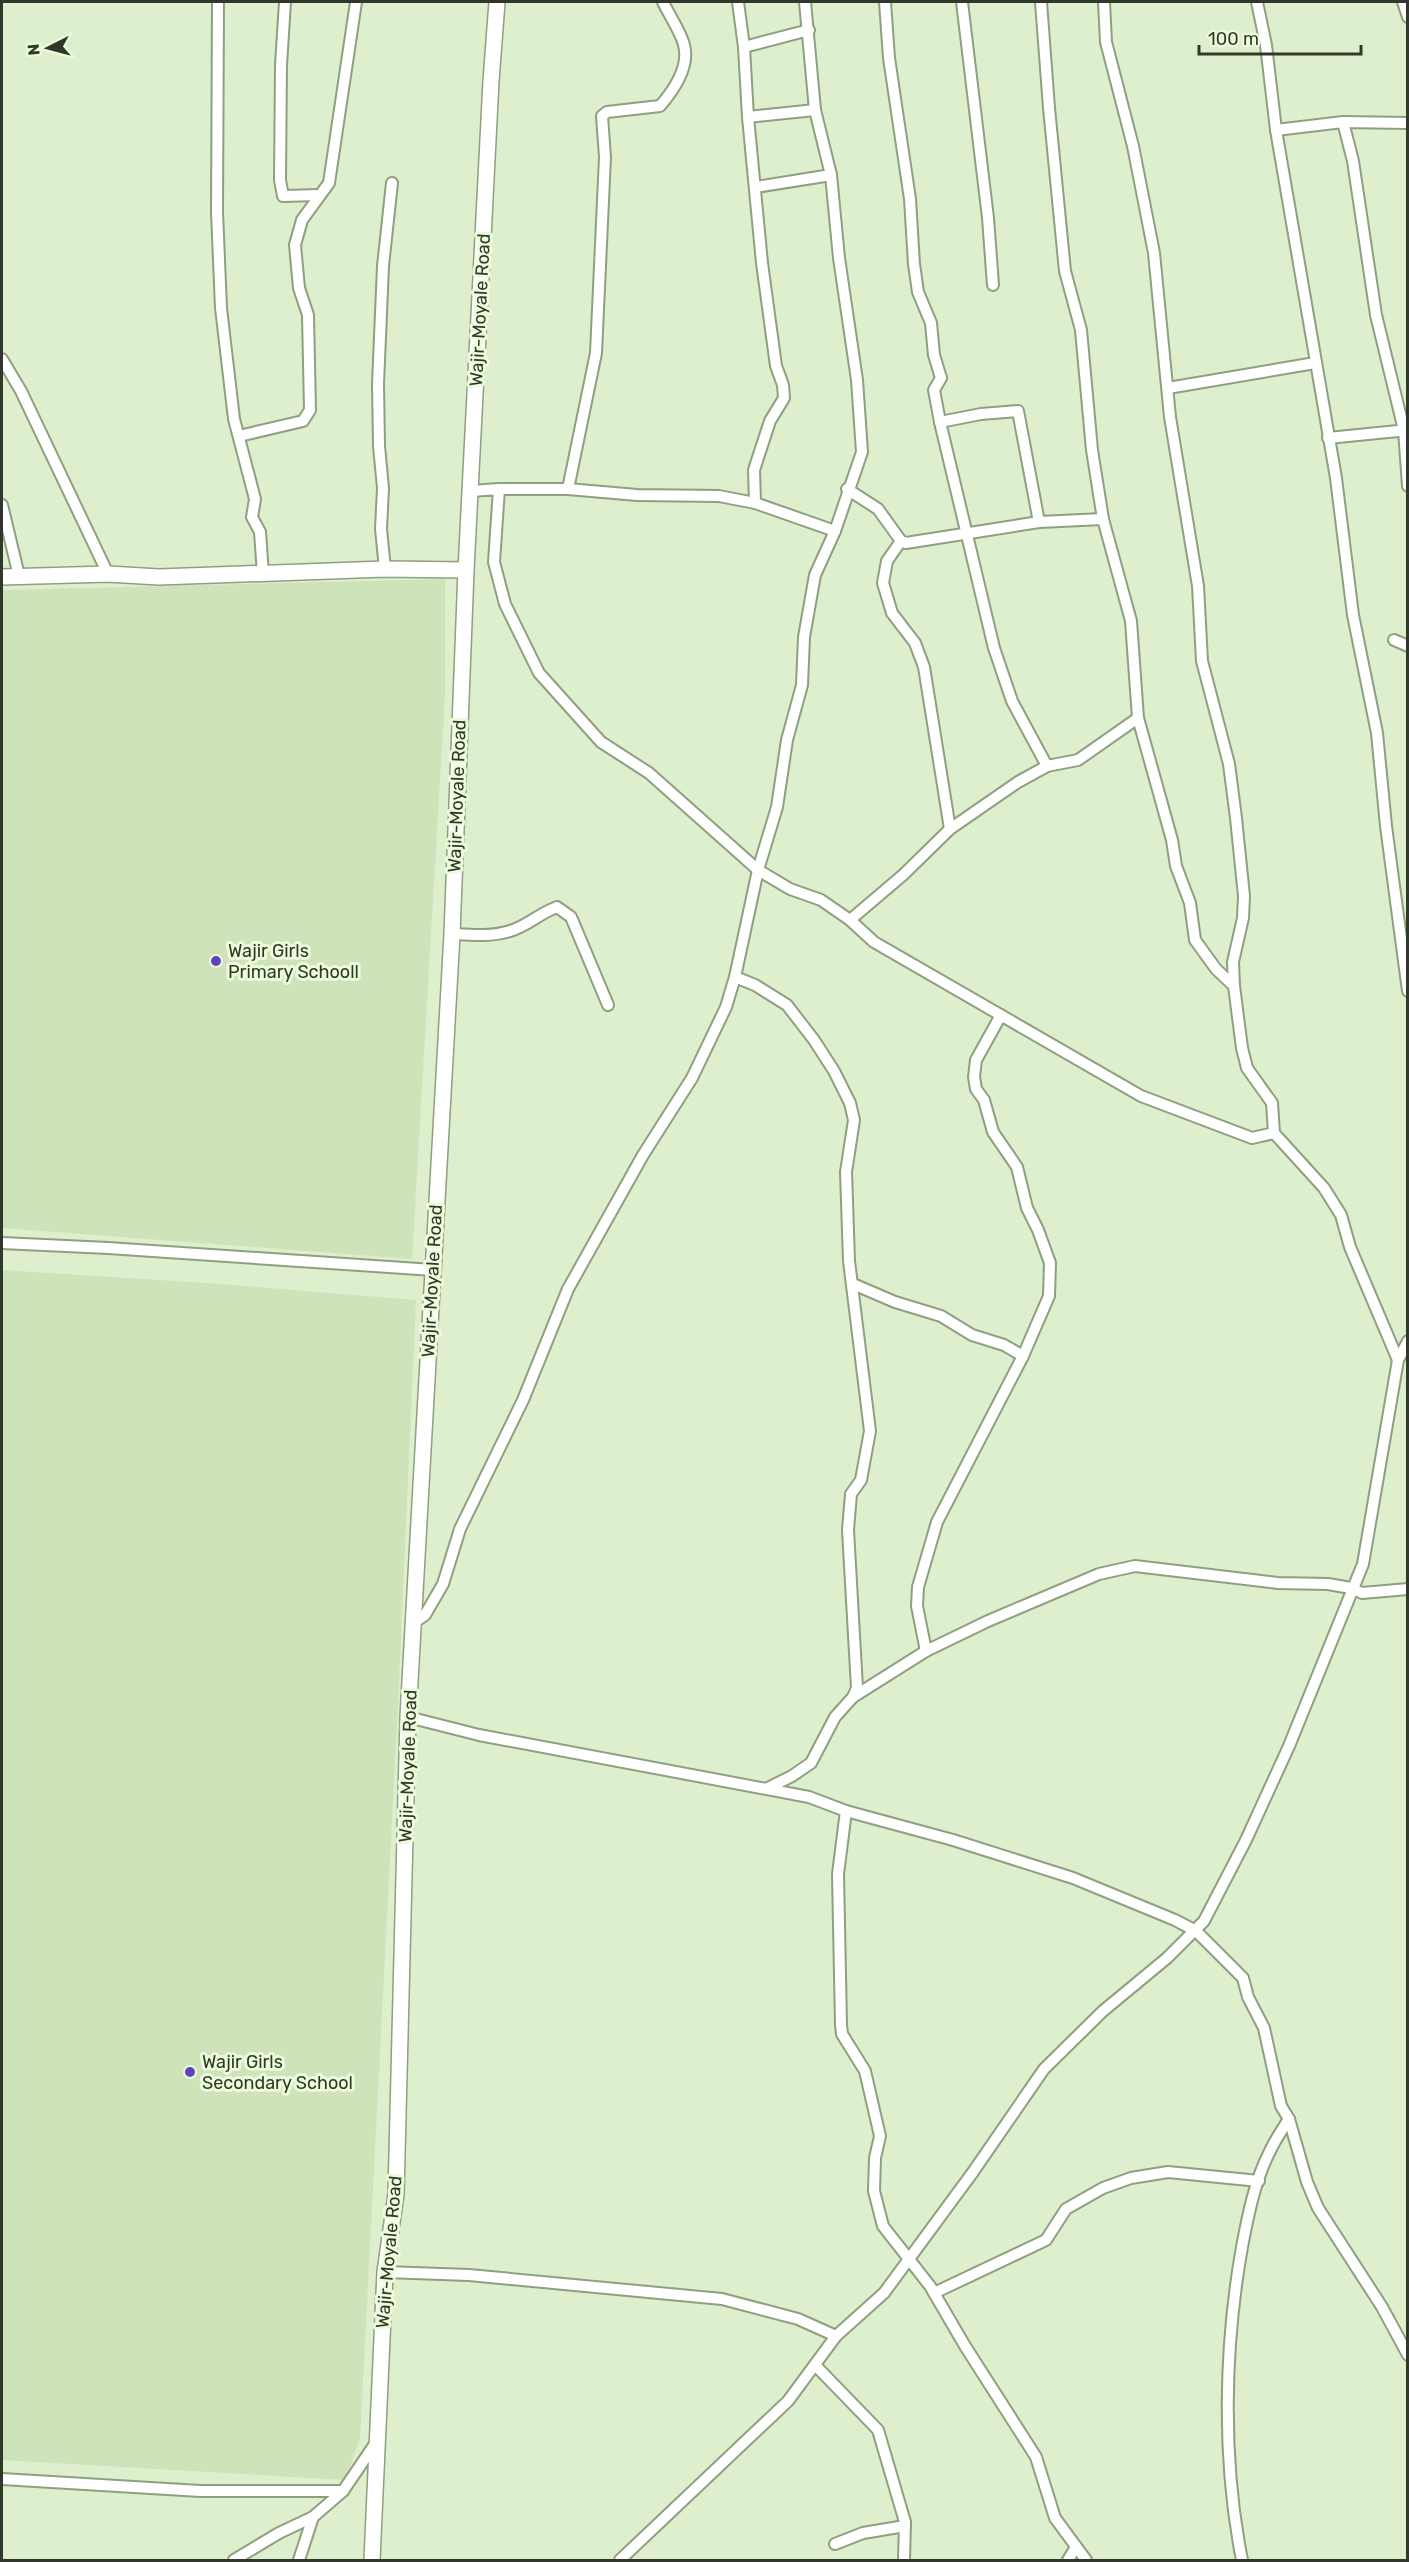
<svg xmlns="http://www.w3.org/2000/svg" width="1409" height="2562" font-family="Rubik,sans-serif">
<style>
.built{fill:#cfe3bb}
.lines{fill:none;stroke-linecap:round;stroke-linejoin:round}
.street-casing{stroke:#8f9f80;stroke-width:14}
.secondary-casing{stroke:#8f9f80;stroke-width:18}
.street{stroke:#fff;stroke-width:10}
.secondary{stroke:#fff;stroke-width:15}
.poi-dot{fill:#6243bc;stroke:#ebfcda;stroke-width:2}
.labels{text-anchor:middle;stroke-width:6;stroke-linejoin:round;paint-order:stroke}
.street-label{font-size:18px;fill:#31382b;stroke:#ebfcda}
.poi-label{font-size:18px;fill:#31382b;stroke:#ebfcda;text-anchor:start}
</style>
<rect width="100%" height="100%" fill="#deefcd"/>
<g class="built">
<polygon points="445,579 445,695 412,1259 2,1228 2,590"/>
<polygon points="2,1270 222,1284 416,1300 398,1705 360,2439 345,2480 2,2460"/>
</g>
<g class="lines">
<defs>
<g id="street">
<polyline points="218,2 217,212 221,308 234,419 255,499 252,517 260,532 263,574"/>
<polyline points="285,2 281,65 280,180 283,196 319,195"/>
<polyline points="738,2 744,47 748,117 762,263 776,366 783,385 784,398 770,421 754,470 755,503"/>
<polyline points="885,2 889,58 910,199 914,264 918,292 931,323 934,355 941,378 934,390 940,422 994,648 1012,701 1047,766"/>
<polyline points="962,2 988,218 993,285"/>
<polyline points="1041,2 1049,108 1065,271 1081,330 1092,450 1103,519 1131,621 1138,718 1172,840 1176,866 1190,903 1195,940 1216,969 1234,986"/>
<polyline points="1104,2 1106,42 1133,146 1154,253 1170,417 1198,586 1202,661 1229,764 1236,818 1244,896 1243,918 1233,962 1234,986 1242,1048 1247,1068 1272,1103 1274,1133 1324,1188 1341,1215 1350,1247 1398,1360"/>
<polyline points="1257,2 1266,45 1276,130 1336,478 1353,615 1377,733 1386,826 1408,991"/>
<polyline points="1403,2 1408,17"/>
<polyline points="744,47 809,30"/>
<polyline points="748,117 815,110"/>
<polyline points="1343,122 1353,161 1376,315 1404,430 1408,486"/>
<polyline points="1276,130 1343,122 1408,123"/>
<polyline points="756,187 831,175"/>
<polyline points="2,359 21,391 108,574"/>
<polyline points="1168,388 1315,363"/>
<polyline points="940,422 981,414 1018,411 1039,522"/>
<polyline points="239,436 303,421 310,410 308,315 299,288 295,245 302,220 329,183 356,2"/>
<polyline points="1328,438 1408,430"/>
<polyline points="499,489 568,489 637,495 719,496 755,503 835,531"/>
<path d="M568 489 596 353 605 157 602 116 607 112 660 106C673 91 690 67 684 45 681 32 669 15 663 2"/>
<polyline points="847,489 878,509 901,541 906,543 1039,522 1103,519"/>
<polyline points="471,491 499,489 494,562 505,604 539,673 601,742 649,773 758,870 790,889 821,900 850,920 874,942 1141,1096 1252,1138 1274,1133"/>
<polyline points="2,505 19,576"/>
<polyline points="901,541 887,561 883,583 892,613 915,643 924,667 950,829"/>
<polyline points="385,569 381,529 383,488 379,446 378,384 383,266 392,183"/>
<polyline points="1394,640 1408,646"/>
<polyline points="850,920 903,875 950,829 1018,782 1047,766 1078,760 1138,718"/>
<path d="M452 934C471 935 491 937 510 931 527 926 540 913 557 907L571 917 608 1005"/>
<polyline points="735,977 755,985 787,1005 814,1040 834,1071 850,1103 854,1120 846,1172 849,1261 870,1431 861,1480 851,1494 848,1530 857,1688 853,1697 835,1717 811,1763 792,1776 768,1788"/>
<polyline points="2,1243 108,1248 433,1270"/>
<polyline points="853,1284 895,1302 941,1316 972,1335 1004,1345 1023,1356"/>
<polyline points="413,1623 425,1615 443,1584 460,1529 523,1400 568,1289 643,1155 692,1078 726,1007 735,977 758,870 777,807 787,740 802,685 804,637 815,575 835,531 862,452 857,380 839,258 831,175 815,110 805,2"/>
<polyline points="926,1651 917,1606 918,1587 937,1522 1023,1356 1049,1296 1050,1263 1038,1230 1027,1208 1017,1167 993,1132 984,1100 976,1089 974,1077 976,1060 1001,1015"/>
<polyline points="853,1697 926,1651 988,1621 1099,1574 1135,1566 1278,1583 1328,1584 1351,1588 1362,1593 1408,1589"/>
<path d="M408 1717 479 1735 809 1797 846 1811 953 1840 1073 1878 1175 1920 1196 1931 1243 1978 1248 1997 1264 2028 1281 2106 1289 2119C1282 2130 1275 2140 1270 2151 1255 2180 1248 2215 1242 2247 1224 2348 1222 2460 1242 2560"/>
<polyline points="846,1811 838,1874 841,2025 842,2034 865,2071 880,2136 875,2158 874,2191 883,2226 930,2286 965,2346 1036,2457 1055,2518 1086,2560"/>
<polyline points="1289,2119 1307,2182 1318,2208 1382,2307 1408,2355"/>
<polyline points="385,2272 469,2275 722,2299 798,2319 836,2336"/>
<polyline points="934,2293 1046,2240 1066,2209 1103,2188 1131,2178 1168,2172 1259,2181"/>
<polyline points="815,2365 878,2430 905,2522 904,2560"/>
<polyline points="2,2479 200,2491 343,2491"/>
<polyline points="835,2544 863,2533 905,2526"/>
<polyline points="234,2560 279,2533 313,2517"/>
<polyline points="299,2560 313,2517 343,2491 377,2441"/>
<polyline points="620,2560 788,2401 836,2336 884,2293 973,2172 1044,2069 1103,2011 1167,1958 1204,1921 1246,1840 1289,1746 1363,1564 1398,1360 1408,1341"/>
<polyline points="1068,2560 1076,2547"/>
</g>
<g id="secondary">
<polyline points="2,577 108,574 159,577 385,569 466,570"/>
<polyline points="372,2560 385,2272 396,2194 408,1717 452,934 466,570 491,81 497,2"/>
</g>
</defs>
<use href="#street" class="street-casing"/>
<use href="#secondary" class="secondary-casing"/>
<use href="#street" class="street"/>
<use href="#secondary" class="secondary"/>
</g>
<g class="poi-dot">
<circle cx="216" cy="961" r="6"/>
<circle cx="190" cy="2072" r="6"/>
</g>
<g class="labels">
<g class="street-label">
<text transform="translate(480 310) rotate(-87)" y="6">Wajir-Moyale Road</text>
<text transform="translate(457 796) rotate(-88)" y="6">Wajir-Moyale Road</text>
<text transform="translate(432 1281) rotate(-87)" y="6">Wajir-Moyale Road</text>
<text transform="translate(408 1766) rotate(-88)" y="6">Wajir-Moyale Road</text>
<text transform="translate(389 2252) rotate(-85)" y="6">Wajir-Moyale Road</text>
</g>
<g class="poi-label">
<text x="228" y="957">Wajir Girls<tspan x="228" dy="21">Primary Schooll</tspan></text>
<text x="202" y="2068">Wajir Girls<tspan x="202" dy="21">Secondary School</tspan></text>
</g>
</g>
<rect width="1409" height="2562" fill="none" stroke="#31382b" stroke-width="6"/>
<g transform="translate(48 48) rotate(264)" stroke="#ebfcda" stroke-width="4.5" paint-order="stroke">
<path d="M0-4.5L10 22L0 15L-10 22Z" fill="#31382b"/>
<text y="-9" font-size="16" font-weight="bold" text-anchor="middle" fill="#31382b">N</text>
</g>
<path d="M1199 45v9h162v-9" fill="none" stroke="#31382b" stroke-width="3"/>
<text x="1208" y="45" font-size="18" fill="#31382b" stroke="#ebfcda" stroke-width="4.5" paint-order="stroke">100 m</text>
</svg>
